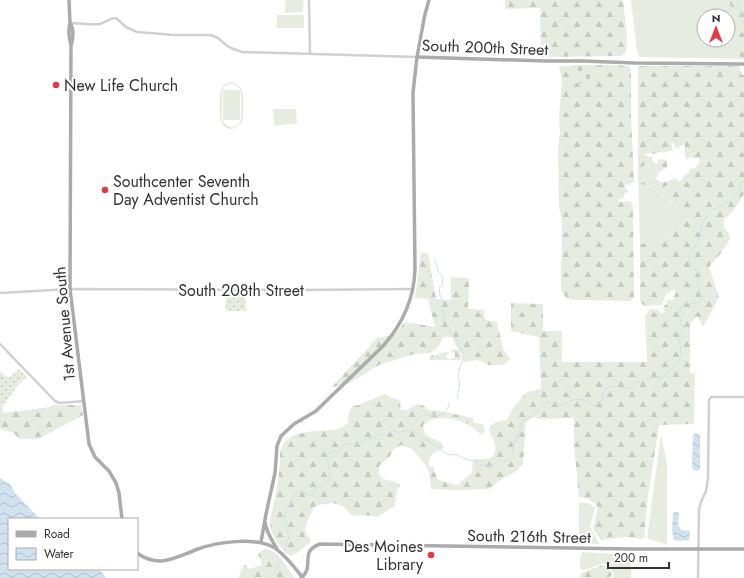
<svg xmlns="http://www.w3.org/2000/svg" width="744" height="578" font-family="Jost,sans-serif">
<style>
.grass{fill:#e6ecdf;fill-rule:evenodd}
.forest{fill:url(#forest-firs)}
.cemetery{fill:url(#cemetery-stones)}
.park{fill:url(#park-dots)}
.water{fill:url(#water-waves)}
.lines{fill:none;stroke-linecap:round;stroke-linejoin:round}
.stream{stroke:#cfe2ee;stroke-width:1}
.minor{stroke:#d0d0d0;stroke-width:2.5}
.major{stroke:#ababab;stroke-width:3.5}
.poi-dot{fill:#e63946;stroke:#fff;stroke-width:1.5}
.labels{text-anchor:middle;stroke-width:4;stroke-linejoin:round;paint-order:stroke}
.street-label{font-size:16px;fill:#333;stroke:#fff}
.poi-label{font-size:16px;fill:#333;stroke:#fff;text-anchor:start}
</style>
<defs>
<pattern id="forest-firs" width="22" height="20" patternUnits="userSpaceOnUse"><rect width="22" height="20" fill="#e6ecdf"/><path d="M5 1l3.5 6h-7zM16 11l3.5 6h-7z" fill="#c6cbc0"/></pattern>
<pattern id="cemetery-stones" width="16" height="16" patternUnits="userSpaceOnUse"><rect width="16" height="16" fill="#e6ecdf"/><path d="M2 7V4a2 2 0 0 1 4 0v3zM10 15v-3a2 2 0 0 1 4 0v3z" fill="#c6cbc0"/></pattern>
<pattern id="park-dots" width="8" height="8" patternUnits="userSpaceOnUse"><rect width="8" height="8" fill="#e6ecdf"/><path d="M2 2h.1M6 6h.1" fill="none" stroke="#c6cbc0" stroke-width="1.8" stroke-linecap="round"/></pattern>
<pattern id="water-waves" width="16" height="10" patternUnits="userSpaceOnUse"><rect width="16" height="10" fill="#cfe2ee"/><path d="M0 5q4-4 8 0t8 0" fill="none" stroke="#b2c2cd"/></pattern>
</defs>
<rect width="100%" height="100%" fill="#fff"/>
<g class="grass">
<polygon points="286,0 303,0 304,6 302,12 285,13"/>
<path d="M631 0H744V59L640 57 637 51ZM704 16H728V40H704Z"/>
<rect x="277" y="15" width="27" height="13"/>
<path d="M233 82C237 84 240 86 242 90 244 95 244 117 242 122 240 125 236 128 232 129 216 130 220 105 220 95 221 87 225 82 233 82ZM229 84C244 83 241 98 241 108 241 112 242 117 240 121 237 131 225 127 222 119V92L224 87Z"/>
<rect x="223" y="90" width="17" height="30"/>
<polygon points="273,109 296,109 297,123 275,126 274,124"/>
<path d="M647 164 658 173 656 180 653 177C648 178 646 182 641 183L645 184C647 188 655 189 659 188L661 186 663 187 670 185 667 191 663 192 659 199H665L672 202 676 198 679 199C674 201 668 205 669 211L676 208 675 205 682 204 684 206V209L679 213 682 216 681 218V222L676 227 672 225 673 234 670 235 666 234 661 241 656 240 647 244 644 243 640 245 638 173 639 175 641 167Z"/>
<polygon points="661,435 667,464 667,545 647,538"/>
<polygon points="579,503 588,503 595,508 590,527 600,544 579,543"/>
<polygon points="582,552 631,555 631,578 612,578 614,574 610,568 604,563 584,570 580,569 580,559"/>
</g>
<g class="forest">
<polygon points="505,0 623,0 627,37 626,52 621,56 541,57 540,8 505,9"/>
<polygon points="729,0 743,0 744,2 744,58 737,55 738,28"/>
<polygon points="611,65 629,66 631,70 631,117 634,181 629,185 626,184 625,186 625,188 629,191 624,194 624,197 622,199 618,199 619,202 628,201 631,202 633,208 634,297 630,301 577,300 567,299 561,290 561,264 562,249 562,222 559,206 558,149 560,132 559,118 562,81 559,66"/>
<path d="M638 66H739L742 75H744V194C738 203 733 214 724 219 724 223 723 226 725 229 727 232 730 233 730 237 730 244 714 261 709 267L719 297 703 327 697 316 690 324V373L695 374 694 424 659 425 648 496 644 539 626 537 601 540 593 529 598 507 589 499 579 497 574 445V418L540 419 534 417 526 422 523 464 515 472 500 480 496 484 489 489 457 490 431 489 429 472 425 464 412 449 401 445 393 450 390 456 379 466C378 486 390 476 400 485 396 490 396 499 395 506L377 517C369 514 360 517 351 515L344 507 340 505 333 503 319 505 314 507 307 522 305 529 307 536 310 538 311 542 297 553 290 556C283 552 273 538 271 529 268 520 273 511 274 502 277 489 279 476 280 462 280 454 279 448 285 442 303 424 334 437 348 423L349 412 353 406 358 405 385 394C390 399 394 397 400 401L401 410H408L411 407 418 404 424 406 428 410 440 411 473 418 474 423 482 424C485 428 486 430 482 435L468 424 454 419 441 418 430 420 423 425 425 434 433 439 442 443 443 448 438 452 436 451C430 454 427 462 430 467H434V471L438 480 458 485 472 472 473 459C486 460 500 460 494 441 492 437 490 434 489 429 495 421 498 421 507 420L513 408 527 392 541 389 539 337 511 331V303L543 304V331H562V362H647L645 315 648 313 649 310 652 308 654 310 657 309 659 311 660 313 662 314 665 311 663 309 664 306 666 305 668 299 672 301 676 292 675 289C662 296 667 293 662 305L645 306 640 302V245L644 243 647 244C651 240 656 239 661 241L666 234 670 235 673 234 672 224 674 223 675 227H676L677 225 681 222 680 220 681 216 679 215V213L684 209V206L682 204 680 206 675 205 676 210 675 212 672 214 670 213 669 207 673 202 665 199H657L656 196 660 190H662L663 192 667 191 670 185 663 187 661 186 657 190 651 187 646 186 645 184 644 185 639 183 640 182 642 183C645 182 647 178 650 178 655 176 658 182 662 182 667 182 671 180 675 178L679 181H681L684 175H685L689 172 690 169 691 168 693 169C697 166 701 164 699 158H694L690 157 687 159H686L685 155V145H682L678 148 675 147 674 143 672 142H671L673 150C669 151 666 152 663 153L661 152 652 154 649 153 644 154 649 157H652L653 158 652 159C653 162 655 164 657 164L659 160C662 159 664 159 667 161V167L658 173 656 171 653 172 651 171 649 165 647 164 641 167 640 170 642 171 639 175 638 173Z"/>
<path d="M421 253H428L436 299 451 300V277L469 278 468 309 484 310V317L486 320 497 322 503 349 510 359 503 365H489L481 361 476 360 464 362 463 361C463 351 454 347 453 338 450 336 445 337 442 338L440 344 435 350 430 353 414 354 379 365 348 384 332 387 377 338 394 335 405 322 435 327 428 299 415 298Z"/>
<path d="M455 349C460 350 462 355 461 360H430L429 358 432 355H433L434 357 438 355 439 353 448 352 449 353 446 356 448 359 455 358V353L451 352V351Z"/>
<path d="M0 372 8 399 2 407 3 413 50 407 54 405H81L83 415 40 438C32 441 28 438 20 439L12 432 0 429Z"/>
<path d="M264 549C266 549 268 550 270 550 280 555 289 570 295 578H239L240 572 245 565 249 569 262 565 258 554Z"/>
<polygon points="603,565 609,570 612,574 610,578 580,578 581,573"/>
</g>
<rect class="cemetery" x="575" y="65" width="18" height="18"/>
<g class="park">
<polygon points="226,293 245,293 246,311 226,311"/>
<polygon points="19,369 27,377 18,385 0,410 0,372 9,378"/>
</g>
<g class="water">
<polygon points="696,433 699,434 700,435 700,469 698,471 693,470 692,467 693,435"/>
<polygon points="0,478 10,484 15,493 40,519 9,519 9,569 99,569 106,578 0,578"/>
<polygon points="674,512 677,512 679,514 678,524 681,530 690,531 689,540 677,541 674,540 672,531 673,515"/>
</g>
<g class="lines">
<g class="stream">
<polyline points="737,0 744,24"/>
<polyline points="434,259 439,272 443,278 442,285 439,288 440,295 443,301 443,313 444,320 449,328 450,332 457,340 458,345 463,352 464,355 459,370 458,377 460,382 457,398"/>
<polyline points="411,426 420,416 429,415 442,415 448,408 449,403"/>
<path d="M284 553 289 536 285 521V511L290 505 293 496 296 493 303 492 310 496C314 495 314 492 315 488 320 488 322 487 326 483 335 473 326 467 328 455L331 452 340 450 342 446 345 444 356 445 362 441 370 439 381 434H387L391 431H394L397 433 405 431 411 430 438 447 447 454 457 455 463 458 474 461 480 465 488 466 496 463 500 461H508L512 458 513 456V446L515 440 520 431 521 423C525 419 531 418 535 414 539 409 540 405 548 402 553 401 555 406 560 405 568 402 572 399 581 399 587 400 591 408 598 404 603 401 602 395 604 390 613 382 619 389 628 388 633 388 635 385 639 382 643 379 657 377 661 378 667 373 680 363 681 354 682 348 678 341 679 335 680 333 682 330 683 327 680 319 677 312 683 304 687 303 691 304 696 303 709 299 698 291 697 285 697 282 699 279 700 276L698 272 692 267 689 261V255L697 243V241L701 235V229L702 224 708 215 712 210 721 206H723L726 202H729C731 199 734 198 736 195 739 192 740 186 741 182L744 181"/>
<path d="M271 578C276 573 279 562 283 556"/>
</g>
<g class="minor">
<polyline points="309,0 310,53"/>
<path d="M70 23C80 23 91 25 100 24 106 22 110 18 116 18L126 27 137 32 174 35H211L218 38 226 45 231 48 242 52 417 57"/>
<polyline points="0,293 70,289 298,290 413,289"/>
<polyline points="0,344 55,401 60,403 84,401"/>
<polyline points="698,578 699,509 701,502 706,491 708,478 709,400 711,397 744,397"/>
</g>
<g class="major">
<path d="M69 0 70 23C68 29 69 39 71 45"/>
<path d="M70 23C74 29 73 39 71 46L70 289 89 444 95 457 109 471 116 483 119 493 122 519"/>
<polyline points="417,57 546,61 583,61 635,63 744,64"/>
<path d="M265 522C266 532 272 540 277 549"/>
<path d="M261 542 266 514 275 473 277 446 281 436 294 424 316 411 384 345C403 323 414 299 415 270L413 93 417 57 425 14 429 0"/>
<path d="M137 553C144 558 152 561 160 561 172 561 187 553 198 549 217 542 254 537 273 547 284 553 295 568 303 578"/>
<path d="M301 578C316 566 298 552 320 544L632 549H744"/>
</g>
</g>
<g class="poi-dot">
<circle cx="56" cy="85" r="4"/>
<circle cx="105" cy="190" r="4"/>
<circle cx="431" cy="555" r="4"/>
</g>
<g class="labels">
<g class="street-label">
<text transform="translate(485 47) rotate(2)" y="6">South 200th Street</text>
<text x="241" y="296">South 208th Street</text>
<text transform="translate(64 324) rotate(-95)" y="6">1st Avenue South</text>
<text transform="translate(529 536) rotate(1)" y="6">South 216th Street</text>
</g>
<g class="poi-label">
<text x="64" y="91">New Life Church</text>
<text x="113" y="187">Southcenter Seventh<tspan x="113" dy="18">Day Adventist Church</tspan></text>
<text x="423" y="552" text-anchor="end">Des Moines<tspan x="423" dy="18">Library</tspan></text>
</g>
</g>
<rect x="8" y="518" width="130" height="52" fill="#ffffff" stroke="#adadad"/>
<rect x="16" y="531" width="20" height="6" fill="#ababab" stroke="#adadad"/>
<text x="44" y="538" font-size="12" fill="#333333">Road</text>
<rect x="16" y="548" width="20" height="12" fill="url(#water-waves)" stroke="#adadad"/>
<text x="44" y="558" font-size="12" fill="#333333">Water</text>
<g transform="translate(716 28)"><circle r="19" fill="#ffffff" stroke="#adadad"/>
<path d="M0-3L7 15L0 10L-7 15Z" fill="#e63946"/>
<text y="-6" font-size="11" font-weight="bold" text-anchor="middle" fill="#333333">N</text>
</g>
<path d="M608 562v6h61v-6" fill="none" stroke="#333333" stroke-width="2"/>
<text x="614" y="562" font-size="12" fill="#333333" stroke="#ffffff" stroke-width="3" paint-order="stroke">200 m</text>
</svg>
